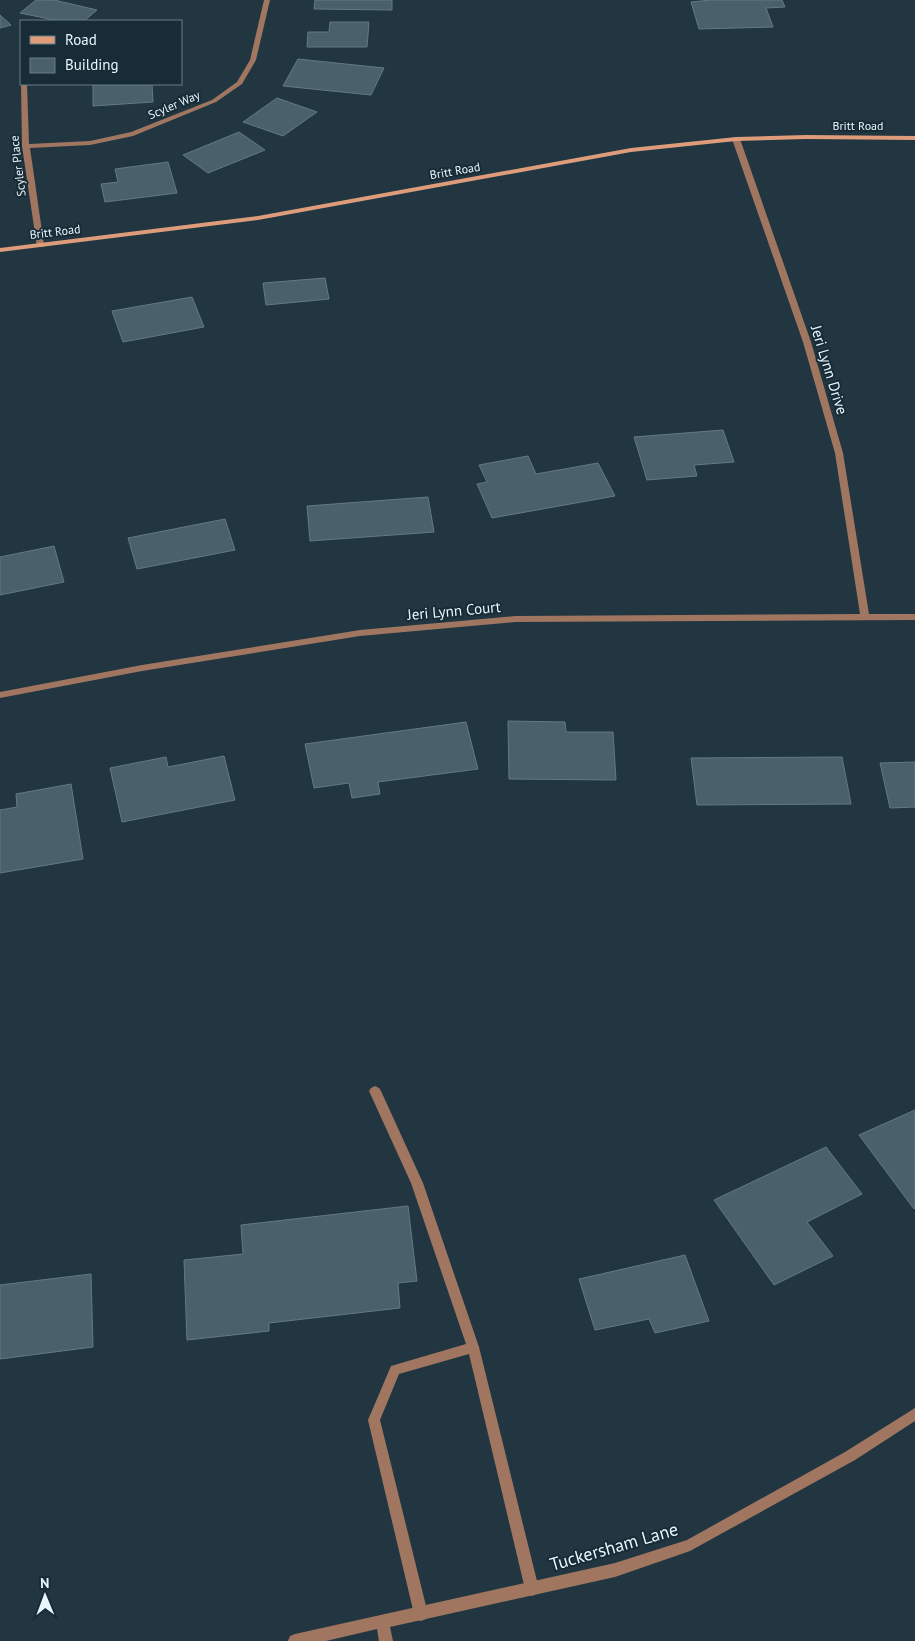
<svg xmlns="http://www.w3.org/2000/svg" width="915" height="1641" font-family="'PT Sans',sans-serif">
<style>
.building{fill:#4a606b;stroke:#637a86}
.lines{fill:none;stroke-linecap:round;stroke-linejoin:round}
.lane{fill:#a07661;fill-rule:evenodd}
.street{fill:#a07661;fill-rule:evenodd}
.secondary{fill:#de9c7a;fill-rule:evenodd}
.labels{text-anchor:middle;stroke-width:4;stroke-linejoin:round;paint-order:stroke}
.far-street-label{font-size:12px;fill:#eaf6fd;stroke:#172c36}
.street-label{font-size:15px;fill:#eaf6fd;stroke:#172c36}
.near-street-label{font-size:18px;fill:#eaf6fd;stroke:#172c36}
</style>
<rect width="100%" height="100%" fill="#213640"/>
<g class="building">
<polygon points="36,0 54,0 97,10 84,21 59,21 20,13"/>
<polygon points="315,0 392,0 392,10 314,9"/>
<polygon points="711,0 782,0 785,7 766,8 773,27 699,29 691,2"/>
<polygon points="0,15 11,25 0,28"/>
<polygon points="330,22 369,22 367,47 307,47 308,32 329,32"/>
<polygon points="298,59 384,68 371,95 283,86"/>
<polygon points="93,84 152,84 153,102 93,106"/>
<polygon points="277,98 317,112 283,136 243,122"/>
<polygon points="239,132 265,150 208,173 183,155"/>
<polygon points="168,162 177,193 105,202 101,184 118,182 115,169"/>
<polygon points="325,278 329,299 266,305 263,283"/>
<polygon points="192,297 204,327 123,342 112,311"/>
<polygon points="723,430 734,462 694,465 697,476 647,480 634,437"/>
<polygon points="528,456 536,474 598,463 615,496 492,518 477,484 487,482 479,465"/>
<polygon points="428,497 434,532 310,541 307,506"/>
<polygon points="225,519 235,550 137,569 128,538"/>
<polygon points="54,546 64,582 0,595 0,557"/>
<polygon points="508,721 565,722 566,732 613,732 616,780 509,779"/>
<polygon points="466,722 478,769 378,782 380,794 352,798 349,783 314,788 305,744"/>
<polygon points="224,756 235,800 122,822 110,768 166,757 168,767"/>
<polygon points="842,757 851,804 697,805 691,758"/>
<polygon points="915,762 915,807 890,808 880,763"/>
<polygon points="71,784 83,859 0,873 0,810 17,807 16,794"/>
<polygon points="915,1110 915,1208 914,1209 859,1135"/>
<polygon points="826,1147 862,1194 807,1222 833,1256 774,1285 714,1200"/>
<polygon points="408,1206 417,1281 398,1283 400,1308 269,1323 269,1331 187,1340 184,1260 243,1254 241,1225"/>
<polygon points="685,1255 709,1321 655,1333 649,1319 595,1330 579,1279"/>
<polygon points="91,1274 93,1347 0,1359 0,1285"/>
</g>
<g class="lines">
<polygon class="lane" points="375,1086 379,1088 381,1091 423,1183 479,1347 539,1589 537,1594 532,1596 527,1594 525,1589 469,1354 399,1374 380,1420 428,1614 426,1619 421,1621 416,1619 414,1614 368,1420 391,1366 466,1344 411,1183 369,1091 371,1088"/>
<g class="street">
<polygon points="264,0 270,0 256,60 242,84 216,102 133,136 90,145 30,148 44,245 43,247 37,247 22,146 21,84 21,83 27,84 29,144 90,141 131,132 212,100 237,82 250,60"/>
<polygon points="736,137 740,139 811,342 843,453 869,614 915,614 915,620 515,622 360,636 142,671 0,698 0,692 142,665 360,630 515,616 860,614 835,453 803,342 732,139"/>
<polygon points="915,1408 915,1421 855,1460 690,1551 615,1577 390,1627 393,1641 379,1641 377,1629 326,1641 288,1641 290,1636 295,1634 615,1563 687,1540 845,1452"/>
</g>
<polygon class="secondary" points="806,135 915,136 915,140 806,139 736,141 631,152 258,220 0,252 0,248 258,216 631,148 736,137"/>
</g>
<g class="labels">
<g class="far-street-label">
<text transform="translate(174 105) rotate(-23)" y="4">Scyler Way</text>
<text x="858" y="130">Britt Road</text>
<text transform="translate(18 166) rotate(-97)" y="4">Scyler Place</text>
<text transform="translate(455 171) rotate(-10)" y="4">Britt Road</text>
<text transform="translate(55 232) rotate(-7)" y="4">Britt Road</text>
</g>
<g class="street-label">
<text transform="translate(829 370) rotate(73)" y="5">Jeri Lynn Drive</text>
<text transform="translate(454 611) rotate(-5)" y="5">Jeri Lynn Court</text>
</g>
<g class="near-street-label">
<text transform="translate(614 1547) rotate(-16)" y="6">Tuckersham Lane</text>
</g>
</g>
<rect x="20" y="20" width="162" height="65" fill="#172c36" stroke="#6b7d86"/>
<rect x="30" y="36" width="25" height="8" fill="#de9c7a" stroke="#6b7d86"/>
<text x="65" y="45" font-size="15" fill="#eaf6fd">Road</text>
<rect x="30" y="58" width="25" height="15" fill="#4a606b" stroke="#6b7d86"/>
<text x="65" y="70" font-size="15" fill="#eaf6fd">Building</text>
<g transform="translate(45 1596) rotate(359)" stroke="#172c36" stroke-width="4" paint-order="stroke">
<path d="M0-4L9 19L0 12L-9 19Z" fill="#eaf6fd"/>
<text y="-8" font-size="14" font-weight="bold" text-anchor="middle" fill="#eaf6fd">N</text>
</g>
</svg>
